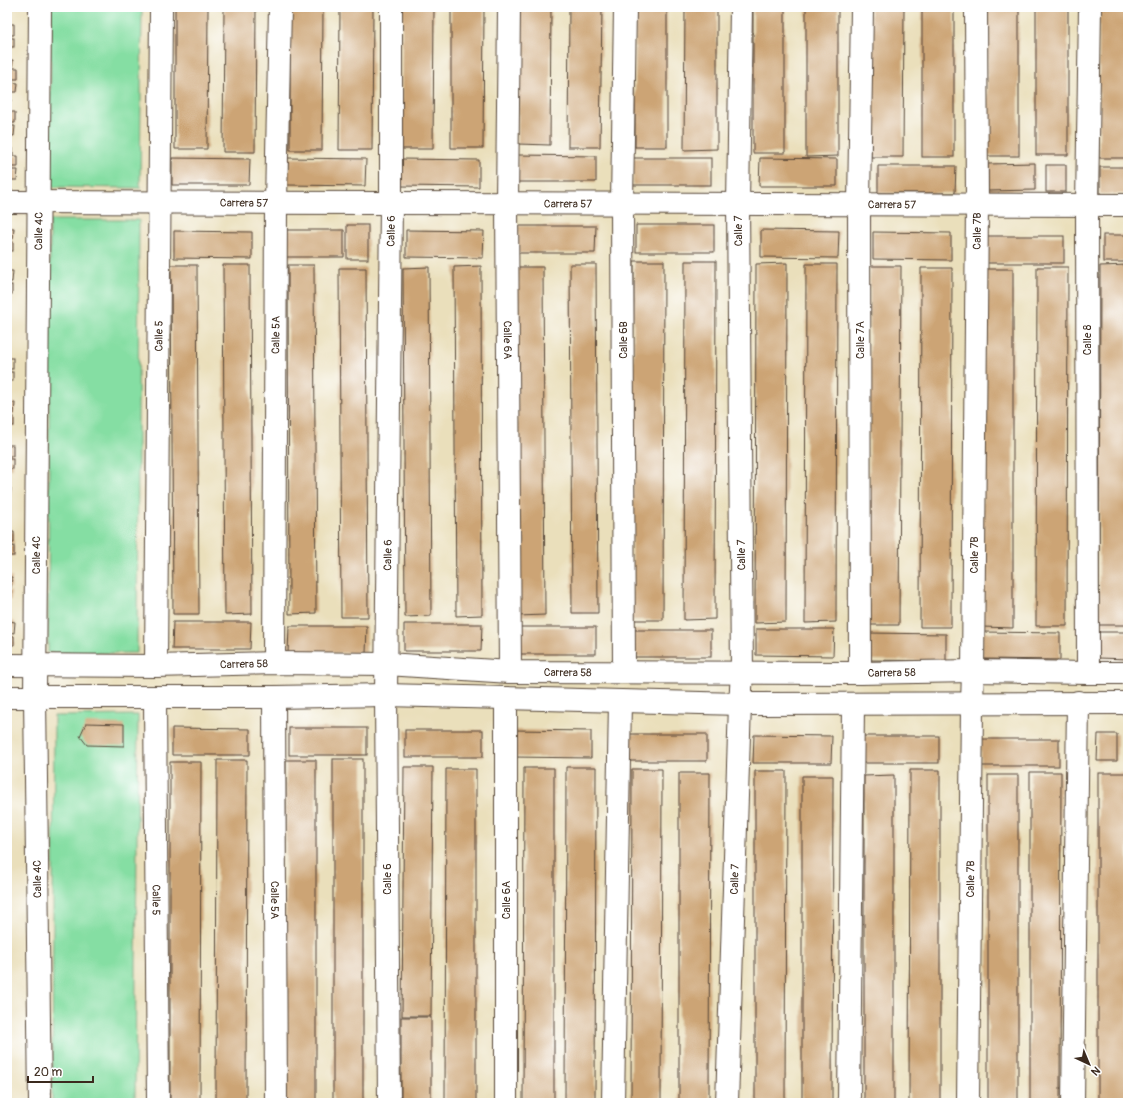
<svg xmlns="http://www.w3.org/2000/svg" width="1135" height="1110" font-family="Pangolin,sans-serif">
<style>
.green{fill:#85dea3;stroke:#608460}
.building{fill:#cca475}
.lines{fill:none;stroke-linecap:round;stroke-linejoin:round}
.minor-casing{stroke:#554536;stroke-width:24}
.minor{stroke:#fff;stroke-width:22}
.labels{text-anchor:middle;stroke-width:3;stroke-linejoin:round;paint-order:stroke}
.street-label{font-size:11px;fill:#3b2a1e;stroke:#fff}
</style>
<rect width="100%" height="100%" fill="#fff"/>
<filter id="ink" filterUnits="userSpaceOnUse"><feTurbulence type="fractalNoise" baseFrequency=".025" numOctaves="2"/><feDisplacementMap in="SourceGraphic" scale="8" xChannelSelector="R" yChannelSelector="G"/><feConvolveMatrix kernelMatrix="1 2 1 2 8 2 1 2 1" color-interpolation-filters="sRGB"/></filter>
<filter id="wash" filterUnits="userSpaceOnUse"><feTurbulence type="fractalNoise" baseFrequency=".012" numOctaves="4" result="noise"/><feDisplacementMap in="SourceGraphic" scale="16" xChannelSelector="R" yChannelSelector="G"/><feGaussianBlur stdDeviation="0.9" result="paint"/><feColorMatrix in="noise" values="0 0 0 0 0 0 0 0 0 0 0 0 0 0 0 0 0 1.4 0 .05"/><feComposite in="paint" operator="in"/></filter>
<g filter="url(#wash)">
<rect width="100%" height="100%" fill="#eadfbb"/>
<g class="green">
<polygon points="51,7 142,7 140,188 50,187"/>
<polygon points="50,220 139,220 137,653 48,653"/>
<polygon points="138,715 135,1103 52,1103 54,716"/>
</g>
<g id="blocks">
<g class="building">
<polygon points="7,7 11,7 10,14 7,14"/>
<polygon points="175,7 208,7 207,149 175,149"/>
<polygon points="224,7 256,7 255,152 223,152"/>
<polygon points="290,7 323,7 322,150 290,150"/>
<polygon points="340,7 373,7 372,150 339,150"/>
<polygon points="402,7 434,7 433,149 401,149"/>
<polygon points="451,7 484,7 483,148 451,148"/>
<polygon points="519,7 551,7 550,145 518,144"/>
<polygon points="569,7 602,7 600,147 568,147"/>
<rect x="635" y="7" width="32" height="140"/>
<polygon points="685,7 717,7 717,149 684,150"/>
<rect x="753" y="7" width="32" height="146"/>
<polygon points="806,7 838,7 838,156 806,157"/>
<polygon points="871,7 904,7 903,157 871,157"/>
<rect x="922" y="7" width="32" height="150"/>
<rect x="987" y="7" width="32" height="149"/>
<rect x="1036" y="7" width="32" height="148"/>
<rect x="1099" y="7" width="29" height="151"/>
<polygon points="7,16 9,16 9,24 14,24 14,35 7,35"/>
<rect x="7" y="38" width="7" height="9"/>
<polygon points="7,60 13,60 12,68 18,68 18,79 9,79 8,82 18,83 17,92 11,92 11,101 7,101"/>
<polygon points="7,104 9,104 9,112 15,112 15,123 7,123"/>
<polygon points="7,126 15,126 14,136 7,135"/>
<polygon points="7,148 13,148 13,156 18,156 18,167 8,167 8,170 18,170 17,180 11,180 11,189 7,188"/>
<polygon points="518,155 596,156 596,182 518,182"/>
<polygon points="172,158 250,159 249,185 172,185"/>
<polygon points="288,158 366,159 365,186 287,185"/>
<rect x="633" y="158" width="78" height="27"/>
<polygon points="760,158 837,159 837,186 759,186"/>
<polygon points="401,159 479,160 479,187 401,186"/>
<polygon points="1035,163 1035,190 988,191 988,164"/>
<rect x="1046" y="165" width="20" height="27"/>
<polygon points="878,166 956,166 955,193 878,193"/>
<rect x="1100" y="167" width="28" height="27"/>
<rect x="347" y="225" width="21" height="34"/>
<rect x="636" y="225" width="78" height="27"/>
<polygon points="518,226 596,226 595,253 518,253"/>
<polygon points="7,228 14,228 13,239 7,239"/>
<polygon points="286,230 344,230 344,257 285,257"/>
<polygon points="406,230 484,231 483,258 406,257"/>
<polygon points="761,230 839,231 838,258 761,257"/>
<polygon points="174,231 252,232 252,259 174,258"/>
<polygon points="873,232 951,233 951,260 873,259"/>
<rect x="1103" y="235" width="25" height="27"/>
<rect x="986" y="236" width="78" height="27"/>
<rect x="7" y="242" width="6" height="9"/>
<polygon points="634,261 664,261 663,620 632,620"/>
<polygon points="685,261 716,261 715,619 684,620"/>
<polygon points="787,263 786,622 755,623 756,264"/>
<polygon points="570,264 596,264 598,613 572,613"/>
<polygon points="806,264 837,264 836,622 805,623"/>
<polygon points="171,265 197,265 199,614 173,614"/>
<polygon points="223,265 250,265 252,614 225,615"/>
<polygon points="288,265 314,265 316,613 289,614"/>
<polygon points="1128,265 1128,625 1099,625 1100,266"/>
<polygon points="481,266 482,615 456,616 454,267"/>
<polygon points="870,266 901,266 899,625 869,625"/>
<polygon points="429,267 431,616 405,617 403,268"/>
<polygon points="516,267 543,267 545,615 518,616"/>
<polygon points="1037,267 1068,267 1067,626 1036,626"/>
<polygon points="339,268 366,268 368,617 341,617"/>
<polygon points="921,268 952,268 951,627 920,627"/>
<polygon points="983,269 1013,269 1013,628 982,627"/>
<polygon points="7,271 13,271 12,282 7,282"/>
<rect x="7" y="285" width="5" height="9"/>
<rect x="7" y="313" width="3" height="11"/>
<rect x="7" y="327" width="3" height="10"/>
<rect x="7" y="358" width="6" height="11"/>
<rect x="7" y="372" width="6" height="9"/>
<polygon points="7,395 9,395 9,403 15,403 14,414 7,414"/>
<rect x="7" y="417" width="7" height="9"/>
<rect x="7" y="445" width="6" height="11"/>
<rect x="7" y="459" width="6" height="10"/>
<polygon points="7,488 11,488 10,499 7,499"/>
<rect x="7" y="502" width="3" height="9"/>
<polygon points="7,524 9,524 8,532 14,532 14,543 7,543"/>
<rect x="7" y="546" width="7" height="10"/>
<polygon points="7,577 12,577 11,588 7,588"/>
<rect x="7" y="591" width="4" height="9"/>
<polygon points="7,614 9,614 9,621 15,622 14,633 7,632"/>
<polygon points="173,622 251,622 250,649 172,649"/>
<polygon points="404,624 482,624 481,651 404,651"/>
<polygon points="289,626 367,626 366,653 288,653"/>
<rect x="518" y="627" width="78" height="27"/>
<polygon points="756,629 834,629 833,656 756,655"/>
<rect x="633" y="630" width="78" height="27"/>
<polygon points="982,632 1060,633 1060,660 982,659"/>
<polygon points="1099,632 1128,632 1128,659 1099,658"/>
<polygon points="868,633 946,634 946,661 868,660"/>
<polygon points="7,635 14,636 14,645 7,645"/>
<polygon points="86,723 124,724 124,746 87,745 80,736"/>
<polygon points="172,728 250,729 250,755 172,755"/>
<rect x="289" y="728" width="78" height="27"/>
<rect x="405" y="730" width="78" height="27"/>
<polygon points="513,730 591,731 591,758 513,757"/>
<polygon points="630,734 707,734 707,761 629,761"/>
<polygon points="1098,734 1117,734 1117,761 1097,761"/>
<polygon points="754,735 832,736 831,763 753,763"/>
<rect x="861" y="736" width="78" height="27"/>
<rect x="981" y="739" width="78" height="27"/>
<rect x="333" y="759" width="30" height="344"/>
<polygon points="217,760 247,760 246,1103 216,1103"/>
<polygon points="286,760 316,760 316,1103 285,1103"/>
<polygon points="170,762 201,762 200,1103 170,1103"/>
<polygon points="404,767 433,767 431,1016 402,1016"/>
<polygon points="566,767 596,767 595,1103 565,1103"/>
<polygon points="524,768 554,768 554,1103 523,1103"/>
<polygon points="446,769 476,769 476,1103 445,1103"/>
<polygon points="632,769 662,769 661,1103 631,1103"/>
<polygon points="910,770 940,770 940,1103 909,1103"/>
<polygon points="755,771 786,771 785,1103 755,1103"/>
<polygon points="1030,772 1061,772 1060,1103 1030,1103"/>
<polygon points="679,773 710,773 709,1103 679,1103"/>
<rect x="1098" y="773" width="30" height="330"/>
<polygon points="894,775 894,1103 864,1103 864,776"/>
<rect x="988" y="775" width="30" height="328"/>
<polygon points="802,776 833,776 832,1103 802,1103"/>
<rect x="401" y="1017" width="30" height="86"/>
</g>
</g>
</g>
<g filter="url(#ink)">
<use href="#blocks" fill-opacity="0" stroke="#554536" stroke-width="1"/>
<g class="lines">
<defs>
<g id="minor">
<path id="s1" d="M509 7 507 203 510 672"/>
<path id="s2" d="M7 202 1128 205"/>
<path id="s3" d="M274 663 276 203 280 7"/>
<path id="s4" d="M7 665 156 666 274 663 387 664 510 672 860 673 973 671 1088 673H1128"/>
<path id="s5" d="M156 666 161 7"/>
<polyline points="624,672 622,203 625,7"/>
<polyline points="860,673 859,204 862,7"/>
<polyline points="1088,673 1087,205 1090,7"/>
<polyline points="7,697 274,697 386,695 740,704 1128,703"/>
<path id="s6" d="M155 697 158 1103"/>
<path id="s7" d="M274 697 276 1103"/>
<path id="s8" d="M40 1103 35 697 40 7"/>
<path id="s9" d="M389 1103 386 695 391 203V7"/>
<polyline points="506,1103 506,698"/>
<polyline points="613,1103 620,701"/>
<path id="s10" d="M727 1103 740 704 742 673 738 204 741 7"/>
<polyline points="849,1103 853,704"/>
<path id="s11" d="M968 1103 972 704 973 671 977 204 976 7"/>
<polyline points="1073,1103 1078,702"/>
</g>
</defs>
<use href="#minor" class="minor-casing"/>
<use href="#minor" class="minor"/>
</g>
</g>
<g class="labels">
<g class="street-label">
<text dy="4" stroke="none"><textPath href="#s2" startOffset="237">Carrera 57</textPath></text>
<text dy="4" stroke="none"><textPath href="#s2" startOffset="561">Carrera 57</textPath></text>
<text dy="4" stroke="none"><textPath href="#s2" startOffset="885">Carrera 57</textPath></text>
<text dy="4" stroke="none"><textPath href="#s8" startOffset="872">Calle 4C</textPath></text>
<text dy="4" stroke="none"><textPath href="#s9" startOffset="872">Calle 6</textPath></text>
<text transform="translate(738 231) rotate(-91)" y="4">Calle 7</text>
<text dy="4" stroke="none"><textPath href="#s11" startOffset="872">Calle 7B</textPath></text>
<text dy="4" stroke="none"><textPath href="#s3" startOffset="328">Calle 5A</textPath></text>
<text dy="4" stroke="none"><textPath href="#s5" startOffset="330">Calle 5</textPath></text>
<text dy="4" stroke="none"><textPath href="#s1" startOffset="333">Calle 6A</textPath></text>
<text transform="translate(623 340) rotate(-90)" y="4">Calle 6B</text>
<text transform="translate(860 340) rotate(-90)" y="4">Calle 7A</text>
<text transform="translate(1087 340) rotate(-90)" y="4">Calle 8</text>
<text dy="4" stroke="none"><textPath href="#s8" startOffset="548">Calle 4C</textPath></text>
<text dy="4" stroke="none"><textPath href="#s9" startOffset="548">Calle 6</textPath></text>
<text transform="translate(741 555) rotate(-91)" y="4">Calle 7</text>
<text dy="4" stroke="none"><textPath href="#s11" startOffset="548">Calle 7B</textPath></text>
<text dy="4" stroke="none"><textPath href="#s4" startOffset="237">Carrera 58</textPath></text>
<text dy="4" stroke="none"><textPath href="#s4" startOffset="561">Carrera 58</textPath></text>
<text dy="4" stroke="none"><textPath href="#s4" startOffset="885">Carrera 58</textPath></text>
<text transform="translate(37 879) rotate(-91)" y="4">Calle 4C</text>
<text transform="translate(387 879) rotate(-90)" y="4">Calle 6</text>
<text dy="4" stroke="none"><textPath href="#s10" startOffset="224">Calle 7</textPath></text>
<text dy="4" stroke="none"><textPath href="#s11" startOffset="224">Calle 7B</textPath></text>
<text dy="4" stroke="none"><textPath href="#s6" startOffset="203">Calle 5</textPath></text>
<text dy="4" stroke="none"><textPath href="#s7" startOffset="203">Calle 5A</textPath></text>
<text transform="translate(506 900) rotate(-90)" y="4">Calle 6A</text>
</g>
</g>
<rect width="1135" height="1110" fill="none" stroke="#fff" stroke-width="24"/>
<g transform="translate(1089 1064) rotate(136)" stroke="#ffffff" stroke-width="3" paint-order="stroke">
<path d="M0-3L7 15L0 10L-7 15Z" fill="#3b2a1e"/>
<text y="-6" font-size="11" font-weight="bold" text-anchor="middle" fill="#3b2a1e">N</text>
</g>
<path d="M28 1076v6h65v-6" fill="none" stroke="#3b2a1e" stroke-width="2"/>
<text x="34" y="1076" font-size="12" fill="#3b2a1e" stroke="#ffffff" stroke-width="3" paint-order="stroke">20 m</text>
</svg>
